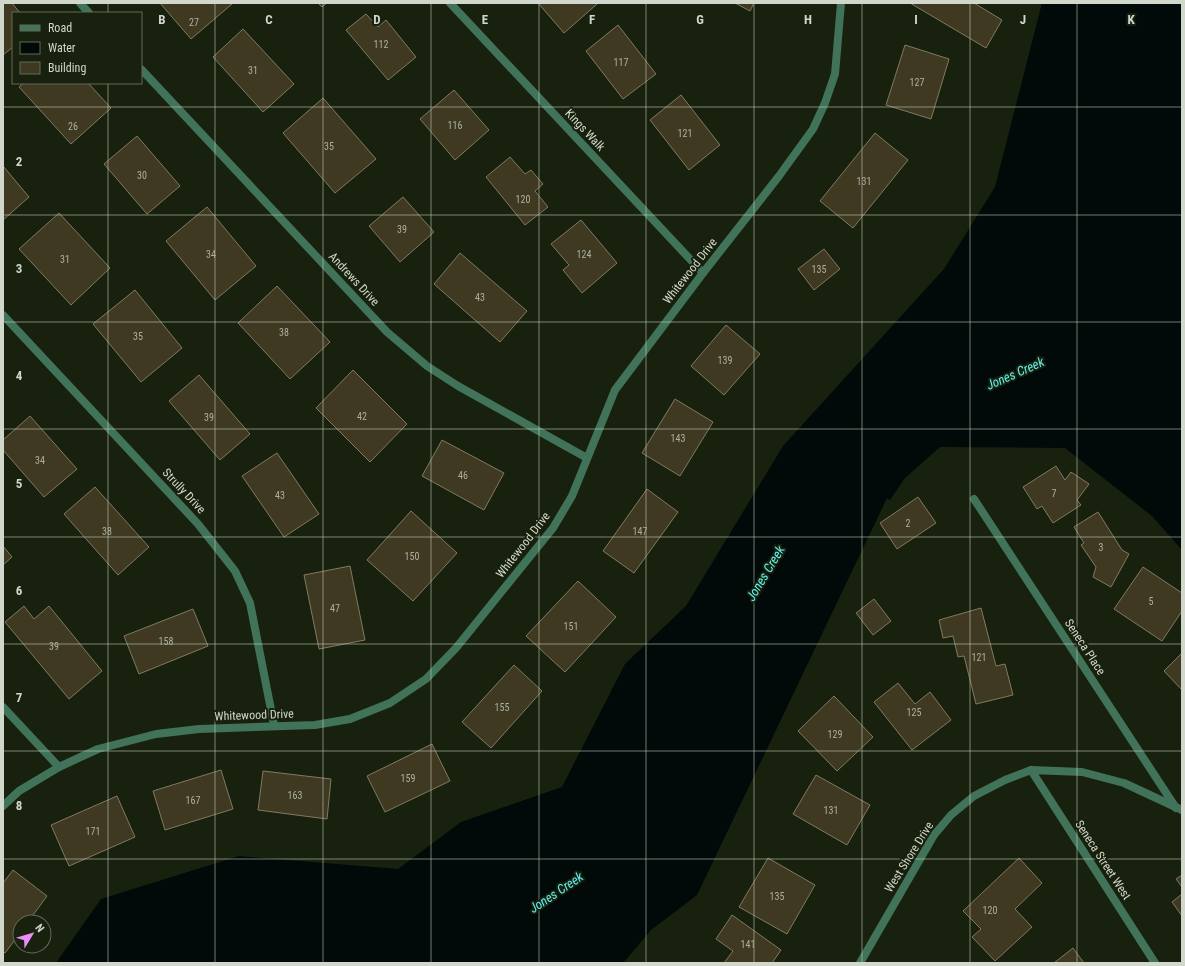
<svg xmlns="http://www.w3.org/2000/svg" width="1185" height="966" font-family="'Roboto Condensed',sans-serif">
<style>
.water{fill:#010909}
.building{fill:#3f3922;stroke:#807a61}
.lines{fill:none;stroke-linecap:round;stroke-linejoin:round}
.street{stroke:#40735a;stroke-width:8}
.grid{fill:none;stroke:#d1d7cb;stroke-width:1;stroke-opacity:0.55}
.labels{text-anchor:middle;stroke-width:4;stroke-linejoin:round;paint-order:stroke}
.number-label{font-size:10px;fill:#acb0a1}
.street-label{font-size:12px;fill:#d1d7cb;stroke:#18210d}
.water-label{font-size:13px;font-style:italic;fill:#61f1f0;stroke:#18210d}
.grid-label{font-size:13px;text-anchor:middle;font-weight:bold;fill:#d1d7cb;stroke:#18210d;stroke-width:4;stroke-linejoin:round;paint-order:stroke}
</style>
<rect width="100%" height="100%" fill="#18210d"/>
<polygon class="water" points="1042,3 1182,3 1182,550 1152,516 1065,448 940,447 905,478 890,500 887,498 697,895 651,930 623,963 56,963 101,899 239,856 398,869 461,822 562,787 625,664 686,606 783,446 944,269 995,187"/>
<g class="building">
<polygon points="3,3 12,3 20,13 13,13 13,47 3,55"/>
<polygon points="160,3 231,3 232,4 191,39"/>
<polygon points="318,3 327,3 322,7"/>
<polygon points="538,3 596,3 597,4 564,33"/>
<polygon points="735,3 754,3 750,11"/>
<polygon points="910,3 974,3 1002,20 986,48"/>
<polygon points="366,14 378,27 386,20 416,57 388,80 346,30"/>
<polygon points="618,25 656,74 623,99 586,51"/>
<polygon points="243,29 294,84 263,112 213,57"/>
<polygon points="905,45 949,59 931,119 886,105"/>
<polygon points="24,83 88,83 111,108 71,144 19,87"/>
<polygon points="454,90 489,130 455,160 420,119"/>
<polygon points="681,95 720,145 689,170 650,120"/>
<polygon points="323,98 376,159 335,193 283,133"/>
<polygon points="875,133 908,160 853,228 820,201"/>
<polygon points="137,136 180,186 147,214 104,164"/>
<polygon points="510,157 525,174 531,170 543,184 535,191 548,207 525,225 486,177"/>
<polygon points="3,166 29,197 3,220"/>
<polygon points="403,197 434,232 400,262 369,226"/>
<polygon points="207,207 256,266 215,300 166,241"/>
<polygon points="59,213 110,268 71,305 19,249"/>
<polygon points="581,220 617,263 582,293 563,270 569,265 551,244"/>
<polygon points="824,249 840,269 814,290 798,269"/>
<polygon points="460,253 527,311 500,342 434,284"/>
<polygon points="277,286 330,342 290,379 238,323"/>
<polygon points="135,290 182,348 141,382 93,324"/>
<polygon points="726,325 760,354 724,395 691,366"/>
<polygon points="353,370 407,424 370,462 316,408"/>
<polygon points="199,375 250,434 220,460 169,401"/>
<polygon points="675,399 713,422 680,476 642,453"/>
<polygon points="30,416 77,469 44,497 3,450 3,440"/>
<polygon points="442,440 504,473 484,510 422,476"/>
<polygon points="277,453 319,514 284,537 242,476"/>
<polygon points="1056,466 1065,480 1071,472 1089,484 1077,500 1081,505 1053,523 1042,506 1037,509 1023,487"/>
<polygon points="95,487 149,547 118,575 64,514"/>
<polygon points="647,489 678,512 634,573 603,551"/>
<polygon points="918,497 936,523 897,549 880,523"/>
<polygon points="411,511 457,553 413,601 367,560"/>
<polygon points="1098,512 1122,550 1129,554 1111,587 1093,577 1096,567 1081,545 1084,543 1074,527"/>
<polygon points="3,546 12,557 3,565"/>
<polygon points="350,566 365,640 319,649 304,575"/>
<polygon points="1143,567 1182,593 1182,611 1162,641 1114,609"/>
<polygon points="578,581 616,617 565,672 526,636"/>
<polygon points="874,599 891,621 873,635 856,613"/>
<polygon points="24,606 34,619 49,606 102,671 69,699 5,622"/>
<polygon points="981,608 996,666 1005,664 1013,695 976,704 964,656 958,657 953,636 943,638 939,620"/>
<polygon points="193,609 208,646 139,674 124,636"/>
<polygon points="1182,653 1182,690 1164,671"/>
<polygon points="514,665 542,691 491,748 462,722"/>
<polygon points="898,683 915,704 930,692 951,720 912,750 874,702"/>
<polygon points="834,696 873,737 837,771 798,731"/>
<polygon points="432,744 450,781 385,812 367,776"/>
<polygon points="221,770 233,809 165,830 153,791"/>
<polygon points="263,771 331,779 327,819 258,810"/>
<polygon points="816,775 870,805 847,845 793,814"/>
<polygon points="117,796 135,837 69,866 51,825"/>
<polygon points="768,858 815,885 787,934 739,907"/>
<polygon points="1019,858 1042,883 1015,909 1032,927 995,961 972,937 981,929 963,911"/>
<polygon points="13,870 47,896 28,922 20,922 20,933 5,953 3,952 3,883"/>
<polygon points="1182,875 1182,887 1176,879"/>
<polygon points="1182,894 1182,916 1172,902"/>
<polygon points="732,915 781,950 772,963 724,963 733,951 716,939"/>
<polygon points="1073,948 1084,963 1054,963"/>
</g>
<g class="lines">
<g class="street">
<polyline points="80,3 89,13"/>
<polyline points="450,3 703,273"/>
<polyline points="141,69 387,332 427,366 458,386 587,458"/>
<polyline points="3,315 198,524 235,571 250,603 274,725"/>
<polyline points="974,499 1176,808"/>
<polyline points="3,707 59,767"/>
<polyline points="1031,770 1155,963"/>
<polyline points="3,806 19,791 59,767 98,749 156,734 199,729 315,725 350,719 390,703 426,679 456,648 553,528 572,496 615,390 703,273 779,176 813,129 825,103 835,74 841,3"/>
<polyline points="860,963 934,835 951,815 974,796 1005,780 1031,770 1082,772 1124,783 1182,810"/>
</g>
</g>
<path class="grid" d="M108 3V13M215 3V963M323 3V963M431 3V963M539 3V963M646 3V963M754 3V963M862 3V963M970 3V963M1077 3V963M108 83V963M3 107H1182M3 215H1182M3 322H1182M3 429H1182M3 537H1182M3 644H1182M3 751H1182M3 859H1182"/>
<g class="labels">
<g class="number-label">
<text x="194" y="26">27</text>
<text x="381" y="48">112</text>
<text x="621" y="66">117</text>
<text x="253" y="74">31</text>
<text x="917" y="86">127</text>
<text x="455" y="129">116</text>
<text x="73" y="130">26</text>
<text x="685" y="137">121</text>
<text x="329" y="150">35</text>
<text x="142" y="179">30</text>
<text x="864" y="185">131</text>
<text x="523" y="203">120</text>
<text x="402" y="233">39</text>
<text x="211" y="258">34</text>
<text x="584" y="258">124</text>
<text x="65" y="263">31</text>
<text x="819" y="273">135</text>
<text x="480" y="301">43</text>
<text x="284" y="336">38</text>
<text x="138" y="340">35</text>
<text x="725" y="364">139</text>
<text x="362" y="420">42</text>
<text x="209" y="421">39</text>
<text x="678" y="442">143</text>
<text x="40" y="464">34</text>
<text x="463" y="479">46</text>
<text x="1054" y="497">7</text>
<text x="280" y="499">43</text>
<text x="908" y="527">2</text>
<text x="107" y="535">38</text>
<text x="640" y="535">147</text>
<text x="1101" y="551">3</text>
<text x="412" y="560">150</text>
<text x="1151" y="605">5</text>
<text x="335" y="612">47</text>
<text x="571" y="630">151</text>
<text x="166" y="645">158</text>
<text x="54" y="650">39</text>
<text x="979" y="661">121</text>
<text x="502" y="711">155</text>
<text x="914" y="716">125</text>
<text x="835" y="738">129</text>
<text x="408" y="782">159</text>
<text x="295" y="799">163</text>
<text x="193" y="804">167</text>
<text x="831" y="814">131</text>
<text x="93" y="835">171</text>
<text x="777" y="900">135</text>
<text x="990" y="914">120</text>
<text x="748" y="948">141</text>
</g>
<g class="street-label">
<text transform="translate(585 130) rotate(47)" y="4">Kings Walk</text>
<text transform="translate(690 271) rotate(-52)" y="4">Whitewood Drive</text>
<text transform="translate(354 279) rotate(47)" y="4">Andrews Drive</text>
<text transform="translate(184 491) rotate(47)" y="4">Strully Drive</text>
<text transform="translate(523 545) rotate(-52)" y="4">Whitewood Drive</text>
<text transform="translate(1085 647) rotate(57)" y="4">Seneca Place</text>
<text transform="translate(254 715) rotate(-2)" y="4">Whitewood Drive</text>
<text transform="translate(909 857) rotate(-58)" y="4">West Shore Drive</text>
<text transform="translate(1103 860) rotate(57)" y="4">Seneca Street West</text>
</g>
<g class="water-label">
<text transform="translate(1015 373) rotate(-24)" y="5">Jones Creek</text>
<text transform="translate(765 573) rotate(-59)" y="5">Jones Creek</text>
<text transform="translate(556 892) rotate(-34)" y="5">Jones Creek</text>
</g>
</g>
<g class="grid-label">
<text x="162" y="24">B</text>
<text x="269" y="24">C</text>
<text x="377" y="24">D</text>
<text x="485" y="24">E</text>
<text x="592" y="24">F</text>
<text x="700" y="24">G</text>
<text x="808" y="24">H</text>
<text x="916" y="24">I</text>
<text x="1023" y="24">J</text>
<text x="1131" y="24">K</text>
<text x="19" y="166">2</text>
<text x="19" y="273">3</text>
<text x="19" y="380">4</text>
<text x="19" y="488">5</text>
<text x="19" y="595">6</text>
<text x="19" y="702">7</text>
<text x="19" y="810">8</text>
</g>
<rect width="1185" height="966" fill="none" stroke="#d1d7cb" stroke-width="8"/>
<rect x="12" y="12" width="130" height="72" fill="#18210d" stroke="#626a59"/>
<rect x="20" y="25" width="20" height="6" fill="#40735a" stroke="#626a59"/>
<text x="48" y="32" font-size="12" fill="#d1d7cb">Road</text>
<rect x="20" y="42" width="20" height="12" fill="#010909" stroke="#626a59"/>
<text x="48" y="52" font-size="12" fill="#d1d7cb">Water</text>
<rect x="20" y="62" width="20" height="12" fill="#3f3922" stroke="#626a59"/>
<text x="48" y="72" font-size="12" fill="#d1d7cb">Building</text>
<g transform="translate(32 934) rotate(52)"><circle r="19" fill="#18210d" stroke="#626a59"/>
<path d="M0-3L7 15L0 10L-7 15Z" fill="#ee8cf8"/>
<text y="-6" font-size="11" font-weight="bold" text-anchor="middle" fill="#d1d7cb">N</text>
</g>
</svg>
